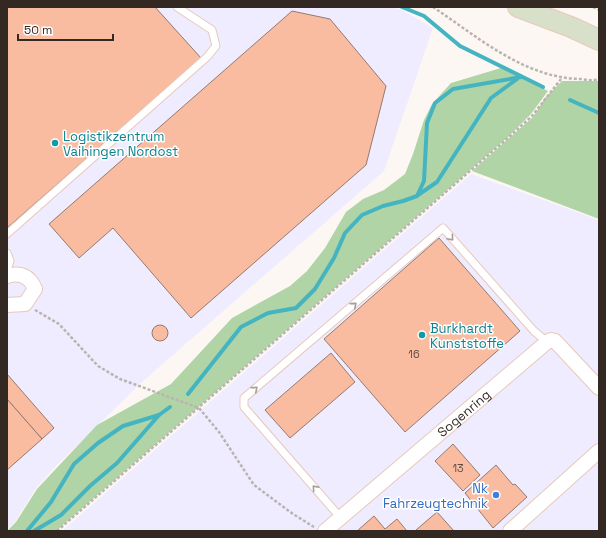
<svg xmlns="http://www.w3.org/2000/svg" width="606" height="538" font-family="'Space Grotesk',sans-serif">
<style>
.commercial{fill:#eeecfe}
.green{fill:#b0d4a6}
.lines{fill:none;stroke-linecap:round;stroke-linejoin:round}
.stream{stroke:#45b4c1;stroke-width:4}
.building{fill:#f9bca0;stroke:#967a6e}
.lane-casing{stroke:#e8c9bb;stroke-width:9}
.street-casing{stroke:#e8c9bb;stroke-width:16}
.secondary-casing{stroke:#e8c9bb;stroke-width:22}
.path{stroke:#bbb3b0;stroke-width:2.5;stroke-dasharray:3 2;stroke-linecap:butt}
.lane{stroke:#fff;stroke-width:7}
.street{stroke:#fff;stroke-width:14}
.secondary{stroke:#d8e0ca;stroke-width:20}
.oneway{stroke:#a49e9c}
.culture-dot{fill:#0f9aa8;stroke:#fff;stroke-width:1.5}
.shop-dot{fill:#3f7fe0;stroke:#fff;stroke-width:1.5}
.labels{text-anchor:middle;stroke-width:3;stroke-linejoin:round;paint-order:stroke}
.number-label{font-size:11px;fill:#654d42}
.culture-label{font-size:13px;fill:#0d838f;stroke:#fff;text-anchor:start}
.street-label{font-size:13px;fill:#342823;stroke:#fff}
.shop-label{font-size:13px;fill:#366cbe;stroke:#fff;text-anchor:end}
</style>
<rect width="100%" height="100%" fill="#fdf7f4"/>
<g class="commercial">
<polygon points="7,7 392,7 402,10 433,28 384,171 142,382 57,465 36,488 15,522 7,529"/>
<polygon points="471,174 599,220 599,531 62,531"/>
</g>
<g class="green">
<polygon points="501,68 548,91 531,114 508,137 56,531 7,531 16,522 37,489 97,425 171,384 232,318 290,286 307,271 325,248 346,212 363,199 384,190 405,174 413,154 424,120 432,104 451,83"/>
<polygon points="562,81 599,81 599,219 472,171 533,117 545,98"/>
</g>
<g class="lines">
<g class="stream">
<polyline points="402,7 424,16 460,46 543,87"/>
<polyline points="570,100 599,113"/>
<polyline points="418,195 437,182 491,98 517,79"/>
<polyline points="188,394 241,327 268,313 296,308 315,289 334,258 345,233 362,215 383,206 403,201 417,196 424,181 427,123 435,103 453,89 521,77"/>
<polyline points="27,531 51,502 74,464 98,443 123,426 159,415 170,407"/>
<polyline points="34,531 61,515 90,486 117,463 159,415"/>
</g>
</g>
<g class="building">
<polygon points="7,7 155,7 201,58 7,228"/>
<polygon points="292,11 330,19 386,86 366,165 191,318 113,228 79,258 49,224"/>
<polygon points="439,238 520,331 405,432 324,339"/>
<circle cx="160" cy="333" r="8"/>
<polygon points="331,353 355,382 290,438 265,410"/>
<polygon points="7,374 54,428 42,439 7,399"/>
<polygon points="7,399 42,439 7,470"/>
<polygon points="453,444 480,475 463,491 435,461"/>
<polygon points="496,465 513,485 515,484 527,497 493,528 465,493"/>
<polygon points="437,512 454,531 417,531 416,530"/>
<polygon points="374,516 385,529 397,519 407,531 357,531"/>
</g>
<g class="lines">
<defs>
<g id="lane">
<polyline points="7,234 207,57 216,46 212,30 177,7"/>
<polyline points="7,253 10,261 7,270"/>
<polyline points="340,517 244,407 244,398 443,228 534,331 547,342"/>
</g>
<g id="street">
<path d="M7 276C20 272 30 276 35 289L25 304 7 305"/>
<path id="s1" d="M325 531 547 342 551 340 555 341 599 388"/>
<polyline points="510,531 599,451"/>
</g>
<polyline id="secondary" points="518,7 571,27 599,40"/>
</defs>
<use href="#lane" class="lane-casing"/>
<use href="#street" class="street-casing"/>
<use href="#secondary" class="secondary-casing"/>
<g class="path">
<path d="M433 7C478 37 524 78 581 79 587 80 593 81 599 79"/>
<polyline points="593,7 599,10"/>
<polyline points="35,310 59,324 98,366 120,379 199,408 219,432 254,485 293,514 314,527"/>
<polyline points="57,531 509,137 532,116 561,79"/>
</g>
<use href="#lane" class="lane"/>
<use href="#street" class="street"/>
<use href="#secondary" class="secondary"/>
</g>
<defs><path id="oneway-chevron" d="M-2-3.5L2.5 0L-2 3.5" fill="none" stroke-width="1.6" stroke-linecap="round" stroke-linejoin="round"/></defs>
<g class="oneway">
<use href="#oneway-chevron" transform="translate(451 238) rotate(49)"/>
<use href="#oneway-chevron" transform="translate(354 305) rotate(-41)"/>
<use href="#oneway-chevron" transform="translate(255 389) rotate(-40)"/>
<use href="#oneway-chevron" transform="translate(315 488) rotate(-131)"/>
</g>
<g class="culture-dot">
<circle cx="55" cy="143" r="4"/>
<circle cx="422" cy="335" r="4"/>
</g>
<circle class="shop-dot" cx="496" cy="495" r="4"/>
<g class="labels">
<g class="number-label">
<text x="414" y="358">16</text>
<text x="458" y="472">13</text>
</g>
<g class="culture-label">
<text x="63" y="141">Logistikzentrum<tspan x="63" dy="15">Vaihingen Nordost</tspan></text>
<text x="430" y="333">Burkhardt<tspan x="430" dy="15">Kunststoffe</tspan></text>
</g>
<g class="street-label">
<text dy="5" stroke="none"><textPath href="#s1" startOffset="182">Sogenring</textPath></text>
</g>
<g class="shop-label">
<text x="488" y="493">Nk<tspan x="488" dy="15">Fahrzeugtechnik</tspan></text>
</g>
</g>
<rect width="606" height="538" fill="none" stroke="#342823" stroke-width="16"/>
<path d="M18 34v6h95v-6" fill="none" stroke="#342823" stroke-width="2"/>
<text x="24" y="34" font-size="12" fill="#342823" stroke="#ffffff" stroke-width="3" paint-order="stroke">50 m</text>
</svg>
